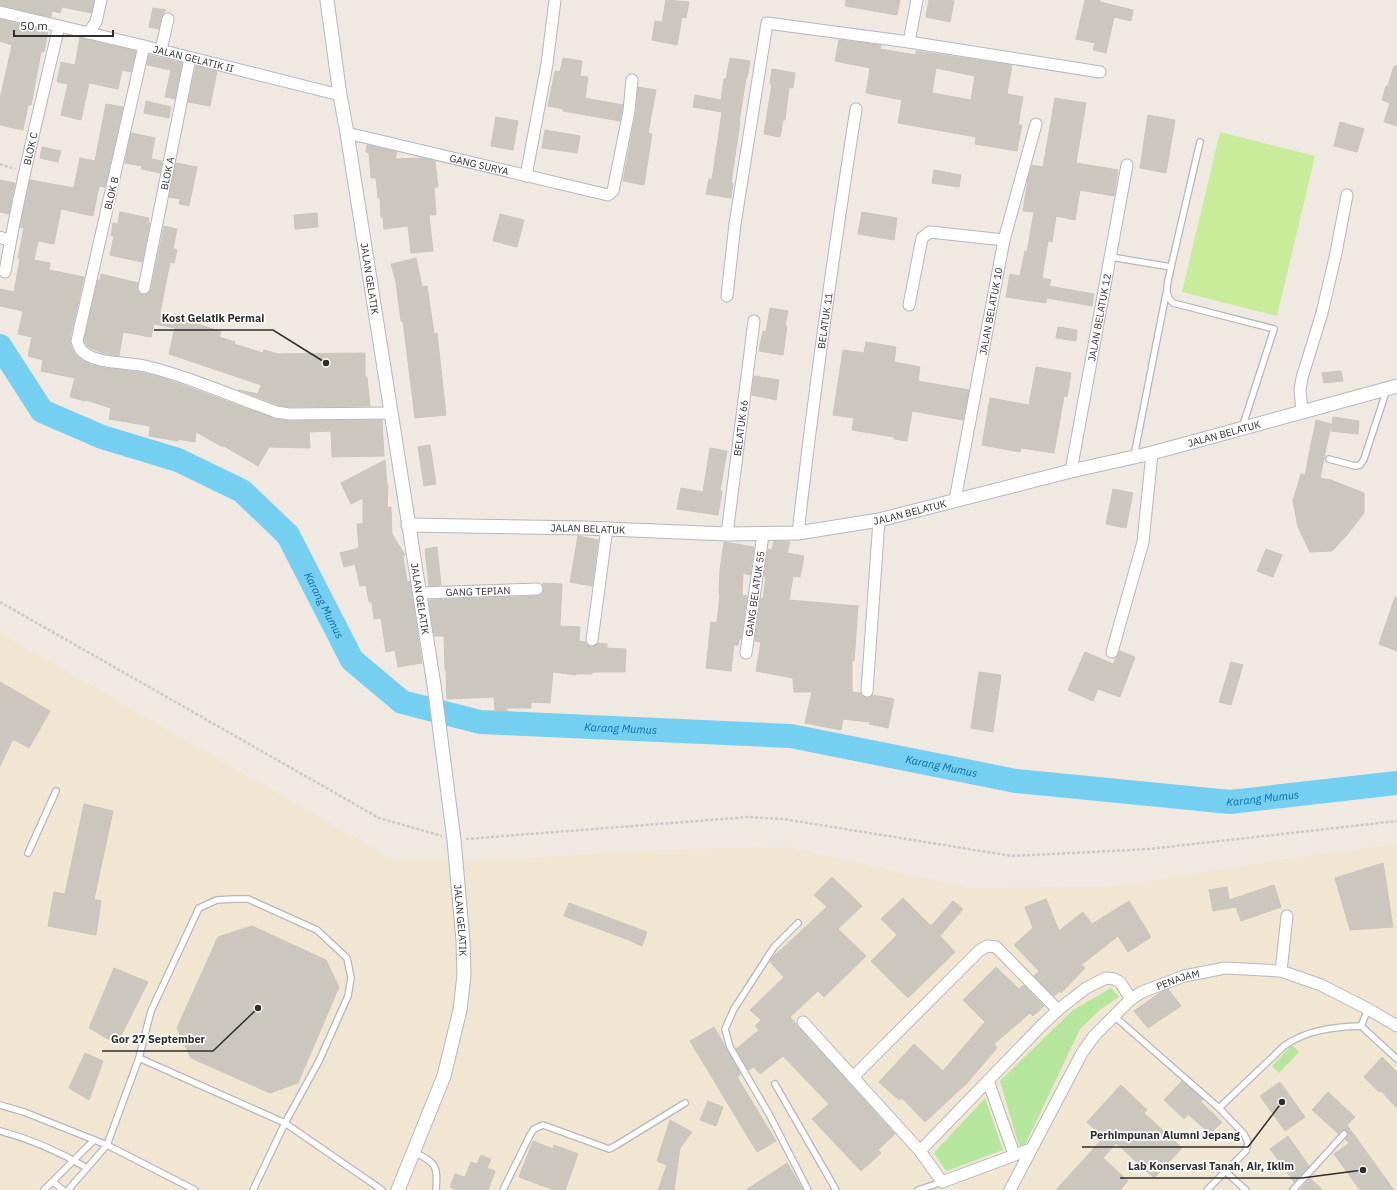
<svg xmlns="http://www.w3.org/2000/svg" width="1397" height="1190" font-family="'IBM Plex Sans',sans-serif">
<style>
.education{fill:#f0e6d1}
.green{fill:#b6e59e}
.pitch{fill:#c9ec9a}
.lines{fill:none;stroke-linecap:round;stroke-linejoin:round}
.river{stroke:#75cff0;stroke-width:24}
.building{fill:#cbc7bf;stroke:#cbc5ba;fill-rule:evenodd}
.service-casing{stroke:#b4b7c1;stroke-width:8}
.minor-casing{stroke:#b4b7c1;stroke-width:13}
.tertiary-casing{stroke:#b4b7c1;stroke-width:15}
.path{stroke:#c9c9c9;stroke-width:2.5;stroke-dasharray:3 2;stroke-linecap:butt}
.service{stroke:#fff;stroke-width:5.5}
.minor{stroke:#fff;stroke-width:11}
.tertiary{stroke:#fff;stroke-width:13}
.labels{text-anchor:middle;stroke-width:3.5;stroke-linejoin:round;paint-order:stroke}
.street-label{font-size:10px;fill:#2e2e2e;stroke:#fff}
.water-label{font-size:11px;font-style:italic;fill:#0d6fa3;stroke:#fff}
.leader{fill:none;stroke:#2e2e2e;stroke-width:1.5}
.callout-dot{fill:#2e2e2e;stroke:#fff;stroke-width:1.5}
.callout-label{font-size:11px;text-anchor:middle;font-weight:bold;fill:#2e2e2e;stroke:#fff;stroke-width:3.5;stroke-linejoin:round;paint-order:stroke}
</style>
<rect width="100%" height="100%" fill="#efe9e1"/>
<polygon class="education" points="0,633 394,860 530,858 653,850 788,847 968,888 1117,886 1293,858 1397,844 1397,1190 0,1190"/>
<g class="green">
<polygon points="1111,988 1119,997 1101,1009 1080,1029 1025,1145 1019,1146 1000,1081 1073,1010"/>
<polygon points="1292,1045 1299,1052 1279,1073 1272,1066"/>
<polygon points="985,1098 1003,1150 946,1171 934,1153"/>
</g>
<polygon class="pitch" points="1220,132 1315,156 1277,316 1182,292"/>
<g class="lines">
<path class="river" id="s1" d="M0 346 42 411 102 437 178 460 242 491 288 535 352 660 402 702 480 722 791 736 1016 781 1230 802 1397 783"/>
</g>
<g class="building">
<polygon points="0,0 94,0 91,13 62,7 60,13 52,11 51,17 0,5"/>
<polygon points="666,0 689,2 686,18 682,17 677,45 652,40 655,21 662,22"/>
<polygon points="846,0 900,0 897,15 845,6"/>
<polygon points="929,0 948,0 954,1 950,22 926,17"/>
<polygon points="1085,0 1100,0 1100,2 1133,10 1131,21 1114,17 1106,53 1093,50 1095,43 1076,39"/>
<polygon points="153,8 166,10 161,17 159,29 149,27"/>
<polygon points="0,19 48,31 44,52 41,52 31,105 28,105 23,130 0,125 0,99 12,45 0,41"/>
<polygon points="80,38 136,51 131,72 122,70 118,89 89,83 81,120 61,115 68,84 57,82 61,62 75,65"/>
<path d="M839 40 881 45 880 49 916 55V51L1012 65 1007 94 1023 97 1018 125H1022L1017 151 975 144 976 137 898 123 902 100 866 93 870 68 835 61ZM936 68 975 76 971 100 932 93Z"/>
<polygon points="149,55 182,63 175,99 165,97 171,70 147,65"/>
<polygon points="563,58 582,61 580,76 588,77 585,98 623,105 620,121 563,111 563,109 548,106 555,71 560,72"/>
<polygon points="730,58 750,61 747,78 746,78 739,122 740,122 731,183 733,183 731,198 706,194 709,179 712,180 722,112 693,107 695,95 721,100 724,79 726,79"/>
<polygon points="196,66 217,71 210,106 188,102"/>
<polygon points="1394,66 1397,66 1397,126 1384,122 1390,103 1382,100 1386,86 1388,86"/>
<polygon points="772,69 795,73 793,88 789,87 785,120 783,120 780,137 764,134 772,84 770,84"/>
<polygon points="638,87 656,90 648,133 652,134 644,185 623,181 636,112"/>
<polygon points="1055,98 1086,103 1076,163 1118,170 1114,196 1080,190 1075,220 1056,216 1052,242 1048,241 1042,278 1051,280 1049,286 1094,294 1092,306 1047,298 1046,303 1006,297 1010,274 1020,276 1025,251 1027,252 1034,212 1023,211 1028,179 1032,165 1043,167"/>
<polygon points="146,101 171,107 169,118 144,113"/>
<polygon points="106,104 123,107 105,187 99,186 93,216 61,209 54,244 38,241 34,260 50,263 49,270 84,277 70,339 71,346 75,354 83,361 91,365 107,368 143,373 160,377 192,388 275,419 289,421 382,420 384,456 332,457 331,431 309,432 310,448 269,447 258,466 224,446 223,447 196,432 195,442 178,439 178,441 149,436 150,426 109,419 111,408 86,400 85,401 70,397 75,378 41,371 43,360 28,356 32,337 18,334 23,311 0,306 0,289 14,292 20,258 18,258 24,228 20,227 30,180 74,188 80,158 95,161"/>
<polygon points="1148,115 1175,120 1166,173 1140,168"/>
<polygon points="496,117 518,121 513,150 491,146"/>
<polygon points="1340,122 1364,129 1357,152 1334,146"/>
<polygon points="545,130 580,136 577,153 542,148"/>
<polygon points="131,133 155,138 151,159 162,161 160,173 141,169 142,166 125,163"/>
<polygon points="367,145 397,152 395,159 423,158 435,161 438,187 434,187 436,215 429,215 433,251 411,253 408,226 384,229 383,217 381,217 380,198 378,198 376,178 371,178 369,153 366,152"/>
<polygon points="42,147 61,151 58,162 40,158"/>
<polygon points="176,163 197,167 189,206 179,204 180,199 169,197"/>
<polygon points="934,170 961,175 959,187 932,183"/>
<polygon points="0,180 15,183 9,214 0,212"/>
<polygon points="120,212 149,218 148,223 150,223 142,262 110,255 114,236 111,236 113,223 118,224"/>
<polygon points="862,212 897,218 894,240 858,234"/>
<polygon points="317,213 318,227 295,229 294,215"/>
<polygon points="500,214 524,220 517,247 493,241"/>
<polygon points="164,226 177,229 173,249 177,250 174,263 170,262 160,313 182,318 221,332 219,337 235,342 234,344 263,353 264,350 278,354 365,353 365,377 367,377 370,406 290,407 278,405 238,390 258,394 261,385 169,354 175,328 154,324 151,337 123,332 119,356 102,353 88,347 84,341 98,280 100,280 101,274 138,283 137,290 139,293 143,295 149,293 151,289"/>
<polygon points="416,258 422,287 427,286 434,334 437,333 446,415 415,418 403,321 401,321 396,282 391,264"/>
<polygon points="770,308 788,311 785,326 787,326 783,355 759,351 763,331 766,332"/>
<polygon points="1058,327 1077,330 1076,341 1056,338"/>
<polygon points="866,342 896,347 894,362 920,367 918,381 969,390 963,420 912,411 907,441 894,439 894,437 852,430 854,418 833,415 843,350 864,353"/>
<polygon points="1036,367 1071,373 1067,397 1064,396 1054,453 1021,448 1020,452 982,445 990,398 1029,405"/>
<polygon points="1341,371 1343,381 1324,383 1322,373"/>
<polygon points="754,376 779,380 776,400 752,395"/>
<polygon points="1333,417 1359,421 1358,434 1331,431"/>
<polygon points="1316,420 1331,424 1320,478 1331,480 1364,493 1364,513 1347,535 1332,551 1310,552 1298,527 1293,501 1301,474 1305,475"/>
<polygon points="430,445 436,484 424,486 418,447"/>
<polygon points="710,448 727,451 720,491 722,491 718,515 677,509 681,488 703,492"/>
<polygon points="385,460 387,485 388,485 387,507 391,507 392,534 405,555 403,556 407,582 410,581 422,663 398,667 395,650 386,652 381,618 374,619 372,602 369,602 366,585 360,586 355,564 344,567 340,553 359,548 357,524 363,524 363,498 351,504 341,483"/>
<polygon points="1113,489 1133,493 1126,528 1106,524"/>
<polygon points="578,536 598,540 592,586 570,582"/>
<polygon points="774,541 790,542 787,553 804,556 800,577 793,576 789,600 858,606 854,661 852,660 852,692 860,693 863,697 866,698 870,697 873,695 894,699 888,728 869,724 870,722 843,719 841,730 805,723 812,692 794,692 793,678 756,671 761,642 755,641 761,598 763,598 766,577 764,577 768,549 772,550"/>
<polygon points="724,542 754,547 750,575 743,573 742,595 747,596 741,639 739,639 738,645 734,645 731,671 706,668 711,622 717,623 720,594 719,594 720,570"/>
<polygon points="437,547 441,585 429,586 425,549"/>
<polygon points="1266,549 1282,555 1273,577 1257,571"/>
<polygon points="543,583 562,584 560,626 580,627 579,641 585,642 587,645 591,647 595,646 598,643 607,644 607,648 626,649 625,672 592,672 592,674 576,674 576,675 553,672 550,703 531,702 531,708 507,708 507,711 495,711 494,697 447,699 446,670 445,670 444,636 434,636 429,600 537,596 543,594"/>
<polygon points="1395,597 1397,598 1397,651 1379,644"/>
<polygon points="1120,651 1135,657 1120,697 1098,689 1093,701 1068,690 1085,652 1113,664"/>
<polygon points="1231,662 1243,665 1231,705 1219,702"/>
<polygon points="979,672 1001,675 993,732 971,728"/>
<polygon points="0,682 50,711 29,748 13,739 0,766"/>
<polygon points="84,804 113,811 94,899 101,901 96,935 48,926 54,892 65,894"/>
<polygon points="1383,863 1393,927 1350,930 1335,878"/>
<polygon points="832,877 862,906 838,929 866,956 824,997 818,991 790,1017 895,1134 878,1150 881,1153 861,1171 812,1119 829,1104 783,1056 760,1074 754,1067 748,1070 736,1049 759,1030 755,1026 761,1020 750,1010 784,977 770,962 773,957 827,907 814,895"/>
<polygon points="1274,885 1281,907 1241,921 1236,907 1213,911 1209,890 1227,887 1229,900"/>
<polygon points="903,898 931,926 953,901 963,909 940,936 955,952 908,998 871,961 897,935 881,919"/>
<polygon points="1046,899 1059,931 1083,912 1092,924 1129,901 1151,937 1128,952 1118,936 1081,965 1085,968 1061,993 1060,991 1054,996 1034,976 1039,971 1014,945 1033,928 1025,907"/>
<polygon points="569,903 647,932 642,946 629,940 564,916"/>
<polygon points="252,926 326,960 339,987 298,1083 270,1093 191,1058 177,1028 218,937"/>
<polygon points="996,967 1019,989 1024,985 1044,1006 1033,1016 1030,1013 994,1044 997,1048 967,1083 925,1122 902,1098 899,1100 879,1082 914,1044 943,1071 985,1022 963,1000"/>
<polygon points="114,968 148,982 117,1044 89,1028"/>
<polygon points="1168,989 1181,1006 1148,1028 1134,1011 1161,992"/>
<polygon points="714,1027 741,1074 737,1077 776,1141 757,1152 690,1041"/>
<polygon points="85,1053 103,1061 89,1100 69,1088"/>
<polygon points="1382,1057 1397,1072 1397,1108 1381,1091 1379,1092 1364,1077"/>
<polygon points="1182,1081 1203,1099 1201,1102 1222,1122 1210,1134 1188,1114 1184,1119 1164,1100"/>
<polygon points="1280,1082 1305,1117 1285,1131 1260,1096"/>
<polygon points="1121,1085 1147,1110 1144,1113 1182,1148 1154,1178 1116,1143 1103,1158 1128,1181 1120,1190 1056,1190 1103,1138 1087,1122"/>
<polygon points="1328,1092 1355,1117 1347,1125 1394,1190 1360,1190 1334,1154 1349,1143 1345,1139 1348,1135 1348,1132 1343,1130 1339,1134 1312,1110"/>
<polygon points="708,1101 723,1107 716,1126 700,1120"/>
<polygon points="670,1120 692,1132 680,1148 674,1190 658,1190 667,1165 657,1161"/>
<polygon points="1288,1136 1309,1166 1294,1182 1270,1149"/>
<polygon points="533,1141 553,1149 554,1145 578,1154 565,1190 554,1190 519,1177"/>
<polygon points="481,1155 491,1159 487,1168 495,1171 488,1190 457,1190 450,1187 455,1174 465,1177 471,1162 477,1164"/>
<polygon points="787,1163 803,1190 746,1190"/>
<polygon points="1310,1178 1323,1190 1300,1190"/>
</g>
<g class="lines">
<defs>
<g id="service">
<polyline points="1111,257 1171,267 1200,142"/>
<path d="M1171 267C1169 279 1162 294 1173 303L1274 329 1242 428"/>
<polyline points="1134,456 1166,294"/>
<polyline points="1329,459 1355,466 1360,465 1364,459 1387,389"/>
<polyline points="28,853 56,791"/>
<polyline points="798,923 774,947 734,1009 725,1029 730,1047 769,1114 808,1190"/>
<polyline points="1114,1016 1219,1108 1244,1134 1248,1142 1246,1151 1207,1190"/>
<polyline points="1361,1026 1368,1009"/>
<polyline points="139,1058 285,1123 382,1190"/>
<polyline points="775,1084 836,1190"/>
<polyline points="0,1105 24,1112 107,1145 195,1190"/>
<path d="M1219 1108 1284 1046C1306 1030 1334 1027 1361 1026L1397 1059"/>
<path d="M0 1131C31 1139 60 1152 87 1168"/>
<path d="M414 1152C436 1163 438 1165 436 1190"/>
<polyline points="1226,1172 1246,1190"/>
<polyline points="53,1182 63,1190"/>
<polyline points="44,1190 94,1140"/>
<polyline points="68,1190 107,1145 139,1058 151,1011 199,908 217,900 234,899 248,899 317,930 347,958 351,978 348,996 319,1061 285,1123 253,1190"/>
<polyline points="503,1190 530,1135 534,1129 543,1125 609,1149 615,1146 685,1103"/>
<polyline points="918,1190 942,1182"/>
<polyline points="1293,1190 1344,1134"/>
</g>
<g id="minor">
<path id="s2" d="M0 12 144 46 340 95"/>
<polyline points="88,33 96,22 101,0"/>
<polyline points="909,42 917,0"/>
<path d="M144 46 77 341C79 348 81 351 87 355 103 364 127 362 145 366 190 377 232 396 276 412L289 414 391 413"/>
<polyline points="161,50 168,19"/>
<path id="s3" d="M347 133 608 195 613 191 629 111 632 80"/>
<polyline points="526,176 547,64 555,0"/>
<polyline points="0,237 10,241"/>
<path id="s4" d="M5 272C19 189 40 108 59 26"/>
<path id="s5" d="M144 288 190 58"/>
<polyline points="727,296 735,224 767,23 909,42 1100,72"/>
<polyline points="909,305 922,238 930,232 1004,240"/>
<polyline points="1302,412 1300,390 1302,378 1322,313 1336,253 1347,195"/>
<path id="s6" d="M1071 471 1127 165"/>
<path id="s7" d="M955 500 1004 240 1036 124"/>
<path id="s8" d="M798 533C814 391 834 250 856 109"/>
<path id="s9" d="M727 534 754 321"/>
<path id="s10" d="M420 593 537 589"/>
<polyline points="592,640 607,528"/>
<polyline points="1112,652 1143,542 1152,453"/>
<path id="s11" d="M746 653 763 535"/>
<polyline points="867,691 879,520"/>
<polyline points="1281,971 1287,916"/>
<polyline points="803,1022 920,1151 942,1182 1031,1149"/>
<polyline points="853,1077 979,951 987,946 996,947 1058,1010"/>
<polyline points="988,1081 1014,1154"/>
<polyline points="920,1151 1041,1026 1058,1010 1086,988 1106,978 1114,979 1120,982 1131,999"/>
<path id="s12" d="M1010 1190 1082 1053 1094 1036 1131 999 1142 992 1184 976 1225 968 1281 971 1321 985 1368 1009 1397 1026"/>
</g>
<g id="tertiary">
<path id="s13" d="M327 0 340 95 347 133 434 685 454 840 463 941 464 975 460 1010 444 1076 398 1190"/>
<path id="s14" d="M408 525 584 528 727 534 798 533 879 520 1071 471 1152 453 1397 386"/>
</g>
</defs>
<use href="#service" class="service-casing"/>
<use href="#minor" class="minor-casing"/>
<use href="#tertiary" class="tertiary-casing"/>
<g class="path">
<polyline points="0,164 15,169"/>
<polyline points="0,602 379,818 442,836"/>
<polyline points="466,839 748,817 783,819 1012,856 1149,849 1397,821"/>
</g>
<use href="#service" class="service"/>
<use href="#minor" class="minor"/>
<use href="#tertiary" class="tertiary"/>
</g>
<g class="labels">
<g class="street-label">
<text dy="4" stroke="none"><textPath href="#s2" startOffset="199">JALAN GELATIK II</textPath></text>
<text dy="4" stroke="none"><textPath href="#s4" startOffset="126">BLOK C</textPath></text>
<text dy="4" stroke="none"><textPath href="#s3" startOffset="136">GANG SURYA</textPath></text>
<text dy="4" stroke="none"><textPath href="#s5" startOffset="117">BLOK A</textPath></text>
<text transform="translate(111 193) rotate(-77)" y="4">BLOK B</text>
<text dy="4" stroke="none"><textPath href="#s13" startOffset="282">JALAN GELATIK</textPath></text>
<text dy="4" stroke="none"><textPath href="#s7" startOffset="192">JALAN BELATUK 10</textPath></text>
<text dy="4" stroke="none"><textPath href="#s6" startOffset="156">JALAN BELATUK 12</textPath></text>
<text dy="4" stroke="none"><textPath href="#s8" startOffset="214">BELATUK 11</textPath></text>
<text dy="4" stroke="none"><textPath href="#s9" startOffset="107">BELATUK 66</textPath></text>
<text dy="4" stroke="none"><textPath href="#s14" startOffset="828">JALAN BELATUK</textPath></text>
<text dy="4" stroke="none"><textPath href="#s14" startOffset="504">JALAN BELATUK</textPath></text>
<text dy="4" stroke="none"><textPath href="#s14" startOffset="180">JALAN BELATUK</textPath></text>
<text dy="4" stroke="none"><textPath href="#s10" startOffset="58">GANG TEPIAN</textPath></text>
<text dy="4" stroke="none"><textPath href="#s11" startOffset="60">GANG BELATUK 55</textPath></text>
<text dy="4" stroke="none"><textPath href="#s13" startOffset="606">JALAN GELATIK</textPath></text>
<text dy="4" stroke="none"><textPath href="#s13" startOffset="930">JALAN GELATIK</textPath></text>
<text dy="4" stroke="none"><textPath href="#s12" startOffset="279">PENAJAM</textPath></text>
</g>
<g class="water-label">
<text dy="4" stroke="none"><textPath href="#s1" startOffset="436">Karang Mumus</textPath></text>
<text dy="4" stroke="none"><textPath href="#s1" startOffset="784">Karang Mumus</textPath></text>
<text dy="4" stroke="none"><textPath href="#s1" startOffset="1108">Karang Mumus</textPath></text>
<text dy="4" stroke="none"><textPath href="#s1" startOffset="1432">Karang Mumus</textPath></text>
</g>
</g>
<path class="leader" d="M326 363L273 330H154M258 1008L213 1051H102M1282 1102L1248 1147H1082M1363 1170L1302 1178H1120"/>
<g class="callout-dot">
<circle cx="326" cy="363" r="4"/>
<circle cx="258" cy="1008" r="4"/>
<circle cx="1282" cy="1102" r="4"/>
<circle cx="1363" cy="1170" r="4"/>
</g>
<g class="callout-label">
<text x="213" y="322">Kost Gelatik Permai</text>
<text x="158" y="1043">Gor 27 September</text>
<text x="1165" y="1139">Perhimpunan Alumni Jepang</text>
<text x="1211" y="1170">Lab Konservasi Tanah, Air, Iklim</text>
</g>
<path d="M14 30v6h99v-6" fill="none" stroke="#2e2e2e" stroke-width="2"/>
<text x="20" y="30" font-size="12" fill="#2e2e2e" stroke="#ffffff" stroke-width="3" paint-order="stroke">50 m</text>
</svg>
